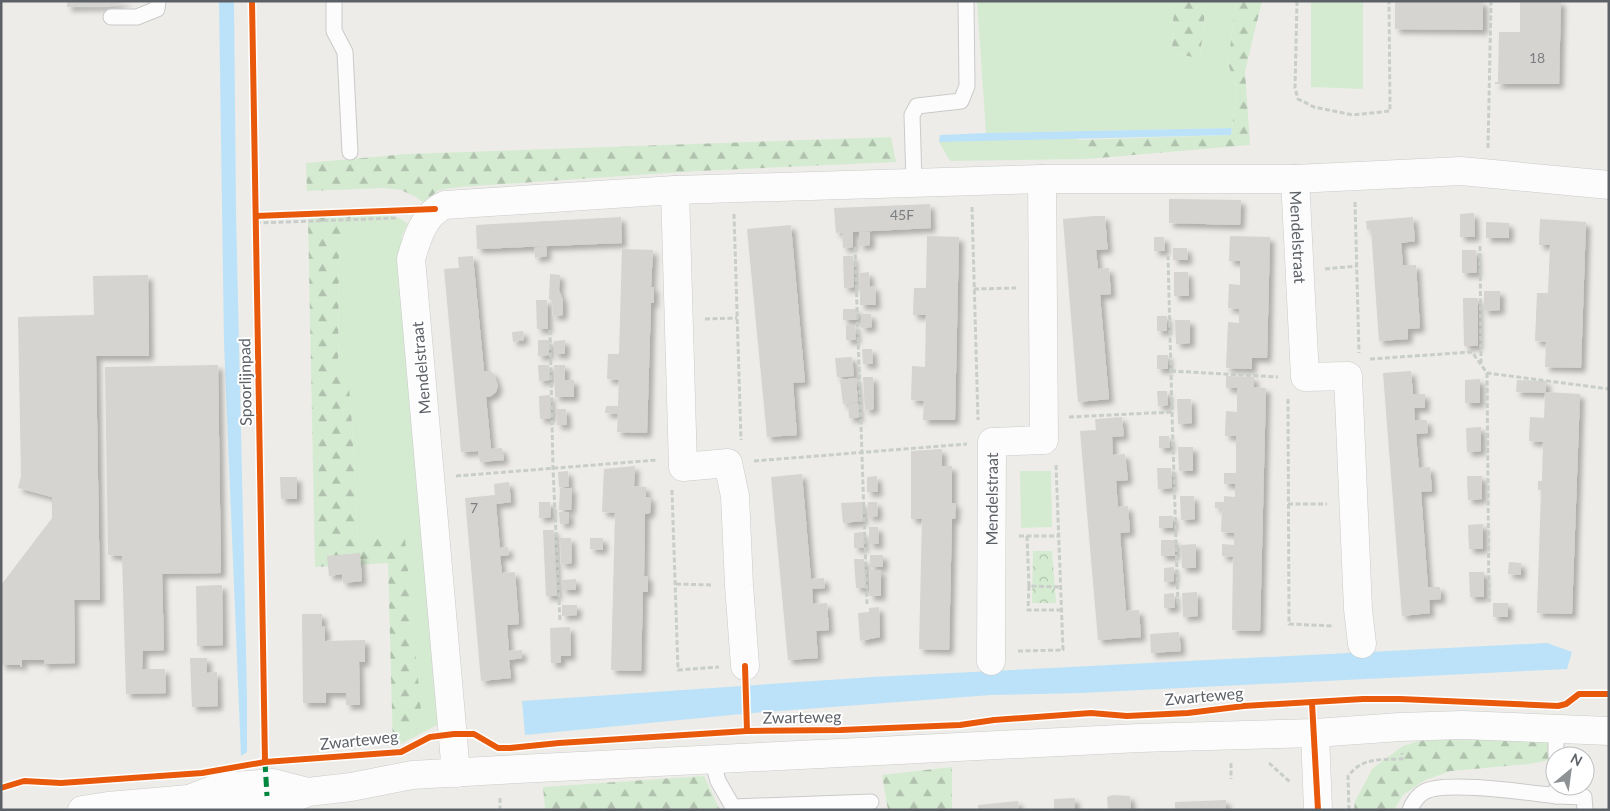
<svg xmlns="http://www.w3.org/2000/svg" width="1610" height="811" font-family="Lato,sans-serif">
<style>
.green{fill:#d5ebd1}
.forest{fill:url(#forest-firs)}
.park{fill:url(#park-crowns)}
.water{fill:#bbe2f8}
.building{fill:#d5d4d1;filter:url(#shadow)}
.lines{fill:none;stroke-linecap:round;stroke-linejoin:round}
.service-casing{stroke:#cacaca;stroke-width:17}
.minor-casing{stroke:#cacaca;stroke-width:29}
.tertiary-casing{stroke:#cacaca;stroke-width:29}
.path{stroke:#c9cecb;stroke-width:3;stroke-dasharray:5 2.5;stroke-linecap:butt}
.service{stroke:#fcfcfc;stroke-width:15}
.minor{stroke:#fcfcfc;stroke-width:28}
.tertiary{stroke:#fcfcfc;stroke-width:28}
.quiet{stroke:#00873e;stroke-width:5;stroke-dasharray:10 5;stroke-linecap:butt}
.cycleway-casing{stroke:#fff;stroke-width:9}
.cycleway{stroke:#e8590c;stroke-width:6}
.labels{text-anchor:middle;stroke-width:4;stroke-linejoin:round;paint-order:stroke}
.number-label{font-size:14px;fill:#7c7f82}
.street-label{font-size:16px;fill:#5c6167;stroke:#fff}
</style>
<defs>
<pattern id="forest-firs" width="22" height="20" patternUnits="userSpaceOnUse" patternTransform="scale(1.25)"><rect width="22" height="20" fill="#d5ebd1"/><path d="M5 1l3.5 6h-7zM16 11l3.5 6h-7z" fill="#b0c2ad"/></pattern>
<pattern id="park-crowns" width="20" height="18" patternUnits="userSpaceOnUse" patternTransform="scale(1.25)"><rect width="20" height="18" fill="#d5ebd1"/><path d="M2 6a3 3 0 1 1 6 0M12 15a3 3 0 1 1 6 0" fill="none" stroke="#b0c2ad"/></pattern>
<filter id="shadow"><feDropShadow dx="4.5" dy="4.5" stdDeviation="2.5" flood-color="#0004"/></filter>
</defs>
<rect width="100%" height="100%" fill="#edece8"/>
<g class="green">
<polygon points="977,1 1174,1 1172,52 1200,59 1206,1 1236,1 1228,64 1237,87 1232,128 986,133"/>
<polygon points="1311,1 1363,1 1363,89 1311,87"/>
<polygon points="983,139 1078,139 1087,159 950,161 939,142"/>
<path d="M384 215C393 216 400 217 408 224L402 235 400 269 441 702 437 725 393 748 415 732 405 539H358L351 407 338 369 339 244 351 216Z"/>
<polygon points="1020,471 1051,471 1052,527 1021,528"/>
</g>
<g class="forest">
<polygon points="1174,1 1206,1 1200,59 1172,52"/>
<polygon points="1236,1 1262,1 1245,71 1250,145 1087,159 1078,140 1231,135 1237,87 1228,64"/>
<polygon points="891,137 896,162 698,171 459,187 439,190 423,202 416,197 401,190 384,188 307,191 306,163 407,154"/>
<polygon points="351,216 339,245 338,369 348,380 351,407 358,539 405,538 422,721 415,732 393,748 388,563 315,567 308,217"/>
<polygon points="1558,730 1555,759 1529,764 1451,771 1425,780 1403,795 1394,810 1354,810 1355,801 1373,768 1403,746 1437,735"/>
<polygon points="952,767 952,810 888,810 882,775"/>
<polygon points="704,776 720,810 545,810 543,787"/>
</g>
<polygon class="park" points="1033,551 1052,551 1056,603 1032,603"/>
<g class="water">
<polygon points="219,1 234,1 236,212 247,696 247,752 241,756 224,342"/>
<polygon points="1232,128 1231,135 939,142 940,135 986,133"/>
<polygon points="1547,643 1572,652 1567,669 1081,693 991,695 752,713 525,735 522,701 873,677"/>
</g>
<g class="building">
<polygon points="67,1 129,1 112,6 67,7"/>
<polygon points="1395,1 1483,1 1483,30 1395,29"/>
<polygon points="1520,1 1561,1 1559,84 1495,84 1495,82 1498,82 1499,32 1520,32"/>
<polygon points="1169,199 1241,200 1240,225 1169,223"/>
<polygon points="930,204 931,228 853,232 853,247 843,248 842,232 836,233 834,208"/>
<polygon points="1474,213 1475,237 1460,237 1460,214"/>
<polygon points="1094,216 1105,216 1107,242 1108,249 1096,250 1098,269 1109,268 1111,294 1100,295 1109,399 1078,402 1063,219"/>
<polygon points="621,217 622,243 477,249 476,225"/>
<polygon points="1413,217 1415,241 1401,243 1403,265 1416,265 1420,328 1408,329 1408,339 1379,341 1371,229 1367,230 1366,221"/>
<polygon points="1540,219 1586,222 1581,368 1545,367 1546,342 1535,341 1537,293 1548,293 1550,245 1539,245"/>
<polygon points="1486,222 1509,223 1509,238 1486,238"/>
<polygon points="791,225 805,382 793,383 797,435 767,437 747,229"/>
<polygon points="859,232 870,232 870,245 859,246"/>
<polygon points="927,236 959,237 955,420 923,420 924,401 911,400 912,366 925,367 926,315 913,315 914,288 926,288"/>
<polygon points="1230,236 1270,237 1267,358 1252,358 1252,369 1226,368 1228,322 1239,323 1239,309 1228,308 1229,284 1240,285 1240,261 1229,261"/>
<polygon points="1154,237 1164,237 1165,251 1154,251"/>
<polygon points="546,246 547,256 535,258 534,248"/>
<polygon points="1173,248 1187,248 1188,260 1173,260"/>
<polygon points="622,249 653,250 651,287 654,287 654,303 651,303 647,433 617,432 618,414 605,413 606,406 618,406 619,380 607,379 608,354 619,354"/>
<polygon points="1462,250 1476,250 1477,273 1462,273"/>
<polygon points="473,256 484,371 490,371 494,374 498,386 496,392 491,396 486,397 491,449 502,448 504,460 480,462 478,451 461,452 444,269 459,268 458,257"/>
<polygon points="843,256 853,256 854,287 844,288"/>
<polygon points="869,272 870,287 875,286 876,305 860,305 860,273"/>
<polygon points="1174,272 1188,272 1189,296 1174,296"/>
<polygon points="550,274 560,275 559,290 563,300 563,315 553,316 552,301 549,299"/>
<polygon points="148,275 149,356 96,356 100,600 74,600 75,663 46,664 46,667 44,667 44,660 22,660 22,667 20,667 20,665 1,665 1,585 52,518 52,497 18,488 21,476 18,317 94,315 93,276"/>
<polygon points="1484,291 1500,291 1500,310 1484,311"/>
<polygon points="1463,298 1478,298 1478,346 1464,346"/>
<polygon points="536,300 547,300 548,329 537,329"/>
<rect x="843" y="309" width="14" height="11"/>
<polygon points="861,314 871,314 872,327 861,328"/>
<rect x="1157" y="316" width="10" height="15"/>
<polygon points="1175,320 1190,320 1190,343 1176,344"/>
<polygon points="846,325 855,325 856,340 846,340"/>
<polygon points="523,331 524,340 513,342 512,332"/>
<polygon points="538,340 549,340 549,355 538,356"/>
<polygon points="565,340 565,354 554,354 554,341"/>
<polygon points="862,349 872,349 873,364 863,364"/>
<rect x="1157" y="355" width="11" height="14"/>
<polygon points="852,357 854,376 837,377 835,358"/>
<polygon points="218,365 221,573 162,574 164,650 143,651 142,669 165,669 166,693 126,694 122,556 108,555 105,367"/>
<polygon points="538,365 549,365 550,380 539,381"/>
<polygon points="554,365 565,365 565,380 574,380 574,397 555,397"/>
<polygon points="1411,371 1413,394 1425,394 1425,408 1414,408 1415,420 1427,420 1428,433 1416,434 1419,468 1430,467 1432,491 1421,492 1428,587 1440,587 1441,599 1429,600 1430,613 1402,616 1383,373"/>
<polygon points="1226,376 1254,377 1254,387 1266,388 1260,631 1232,630 1233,557 1222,556 1222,544 1234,545 1234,533 1221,532 1222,508 1215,508 1215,502 1224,502 1224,496 1235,497 1235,484 1224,484 1224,473 1236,473 1236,436 1225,436 1226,411 1237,412 1237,388 1226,388"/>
<polygon points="863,377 873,377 874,409 865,410"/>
<polygon points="856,378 858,402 843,404 840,380"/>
<polygon points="1480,379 1480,403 1465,403 1465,380"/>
<polygon points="1517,380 1546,381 1546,392 1580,394 1572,614 1537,613 1541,490 1538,490 1538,481 1542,481 1543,442 1529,441 1530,417 1544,418 1545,393 1516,392"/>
<polygon points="1157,391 1167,391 1168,405 1158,406"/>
<polygon points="550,395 551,418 540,419 539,396"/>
<polygon points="1177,399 1191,399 1192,423 1178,424"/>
<polygon points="858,403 859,418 849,418 848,404"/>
<polygon points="556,409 566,409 567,425 557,425"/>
<polygon points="1122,417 1124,436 1112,437 1113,455 1125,454 1128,480 1116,481 1118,507 1128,506 1130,532 1120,533 1126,611 1139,610 1141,637 1098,640 1080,431 1096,430 1095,419"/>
<polygon points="1481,427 1481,451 1467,452 1466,428"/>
<polygon points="1159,436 1169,436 1170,448 1159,448"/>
<polygon points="1178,447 1193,447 1193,471 1179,471"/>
<polygon points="942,449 942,466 952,466 952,503 956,503 955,519 952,519 949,650 919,649 922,519 911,519 911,451"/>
<polygon points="635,466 634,486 646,487 646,497 651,497 650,513 645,514 644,576 648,576 648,592 643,592 641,671 611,670 615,513 602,512 604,469"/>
<polygon points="1157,468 1171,468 1172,488 1158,489"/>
<polygon points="568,471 569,487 559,487 558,472"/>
<polygon points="802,474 811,579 824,578 825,588 812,589 813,604 827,603 829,630 816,631 818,658 788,660 771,477"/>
<polygon points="877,476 878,492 867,492 867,477"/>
<polygon points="1467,476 1482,476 1482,499 1468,500"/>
<polygon points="280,477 297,477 297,499 281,499"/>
<polygon points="509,482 511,502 496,504 500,548 508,547 509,555 500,556 502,573 515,572 517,599 519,624 507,625 509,651 522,650 522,658 509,660 511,678 481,681 465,498 495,495 494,484"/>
<polygon points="560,488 572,488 571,510 559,510"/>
<polygon points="1180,496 1194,496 1195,519 1181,520"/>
<polygon points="539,502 550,502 551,517 539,518"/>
<polygon points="862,502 863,521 843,523 841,503"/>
<polygon points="868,502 877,502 878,516 868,517"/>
<polygon points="559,512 569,512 569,523 560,524"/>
<rect x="1159" y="516" width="14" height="12"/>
<polygon points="1483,524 1483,549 1469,549 1468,525"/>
<polygon points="869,527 878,527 879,544 869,544"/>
<polygon points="543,530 554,530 557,596 546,596"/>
<polygon points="863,532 864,548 854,548 854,533"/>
<polygon points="560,538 571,538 572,563 561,564"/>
<polygon points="590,538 603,538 603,550 590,549"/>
<rect x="1161" y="540" width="14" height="16"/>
<polygon points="1196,544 1196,568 1182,568 1181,545"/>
<polygon points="360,553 362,581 343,583 342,574 329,576 327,556"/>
<rect x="870" y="555" width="13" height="12"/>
<polygon points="854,559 864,559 866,588 856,588"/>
<polygon points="1509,562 1521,563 1521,575 1508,574"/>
<polygon points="1174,567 1174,581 1164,582 1164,568"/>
<polygon points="870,570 881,570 881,596 869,596"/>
<polygon points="1469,572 1484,572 1484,597 1470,597"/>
<polygon points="576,579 576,590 562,590 562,580"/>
<polygon points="222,585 223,645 197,646 196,586"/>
<polygon points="1197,592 1198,616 1183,617 1182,593"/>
<polygon points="1174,593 1175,608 1164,608 1164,594"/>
<rect x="1493" y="603" width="15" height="14"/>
<polygon points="562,605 577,605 577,615 562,616"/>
<polygon points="879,607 880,637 860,641 858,613 869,612 869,608"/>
<polygon points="302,614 322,614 322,627 325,626 325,641 365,640 365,662 359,662 360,705 346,705 346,693 326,693 326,703 303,703"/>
<polygon points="570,627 571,656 561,656 561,663 551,663 550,628"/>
<polygon points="1179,632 1181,651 1151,653 1150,634"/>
<polygon points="190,658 207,658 207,673 217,672 218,706 192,707"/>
<polygon points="1113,795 1130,796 1131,810 1108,810 1107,797"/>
<polygon points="1075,798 1075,810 1054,810 1054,799"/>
<polygon points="1226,800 1226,810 1175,810 1175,802"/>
<polygon points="1018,801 1019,810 978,810 978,805"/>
</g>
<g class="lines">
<defs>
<g id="service">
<polyline points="334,1 334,31 345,52 350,152"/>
<polyline points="111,17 137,17 157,9 158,1"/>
<polyline points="914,183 912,115 917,106 961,101 967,86 966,1"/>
<polyline points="1556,728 1556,756"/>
<polyline points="712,759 718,781 733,807 871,802"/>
<polyline points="1557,787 1557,796 1584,797 1585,810"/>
<path d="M1410 810C1412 804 1418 795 1424 792 1445 780 1530 793 1557 796"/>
</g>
<g id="minor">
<path id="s1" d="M1295 179 1305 377 1348 376 1358 609 1362 644"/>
<polyline points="675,190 683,467 728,463 735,496 739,585 745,666"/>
<path id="s2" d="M991 661 992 442 1044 440 1042 179"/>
<polyline points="1315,733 1318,810"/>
<path d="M456 773 411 259C417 238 424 214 445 205L675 190 1042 179H1295L1461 171 1609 185"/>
</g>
<g id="tertiary">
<polyline points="189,799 220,787 273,783 308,792"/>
<polyline points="82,810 108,806 189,799 220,807 279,804 308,792 351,787 412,775 500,770 1139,738 1315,733 1400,727 1462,725 1609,731"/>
</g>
</defs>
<use href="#service" class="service-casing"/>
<use href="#minor" class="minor-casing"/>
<use href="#tertiary" class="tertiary-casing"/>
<g class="path">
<polyline points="1297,1 1295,88 1298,99 1314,107 1353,115 1390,111 1389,1"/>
<polyline points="1488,148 1491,2"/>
<polyline points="1355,202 1359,353"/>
<polyline points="972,207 978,420"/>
<polyline points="734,214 741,440"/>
<polyline points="256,223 398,218"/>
<polyline points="1480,246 1481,363"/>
<polyline points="855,247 867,604"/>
<polyline points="1325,269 1357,266"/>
<polyline points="974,289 1016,288"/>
<polyline points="705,319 737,318"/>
<polyline points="550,330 553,468 560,622"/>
<polyline points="1370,359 1472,352 1487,373 1609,389"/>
<polyline points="1171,371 1278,377"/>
<polyline points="1487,373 1489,602"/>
<polyline points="1288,399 1289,624 1334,626"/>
<polyline points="1172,412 1178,605"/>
<polyline points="1069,417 1172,412 1168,256"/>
<polyline points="754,461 967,444"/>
<polyline points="456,476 657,460"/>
<polyline points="672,490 678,670 719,667"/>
<polyline points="1288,504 1327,504"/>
<polyline points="1019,536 1058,536"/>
<polyline points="1027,536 1029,586 1060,587"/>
<polyline points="676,584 712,585"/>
<polyline points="1029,586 1028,610 1061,610"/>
<polyline points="1018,651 1063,650 1056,464"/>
<polyline points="1231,763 1231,779"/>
<polyline points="1269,763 1290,782"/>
<polyline points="500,798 500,810"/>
<path d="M1349 810 1348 776C1363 757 1379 760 1402 759V753"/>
</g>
<use href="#service" class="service"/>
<use href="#minor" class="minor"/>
<use href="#tertiary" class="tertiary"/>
<polyline class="quiet" points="265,762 267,796"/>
<defs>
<g id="cycleway">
<polyline points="252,1 265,762"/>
<polyline points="256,216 435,209"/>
<polyline points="745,666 747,731"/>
<polyline points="1312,703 1318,810"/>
<polyline points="1,788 24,781 61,783 202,773 265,762 401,752 430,737 454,734 474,734 498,748 510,748 559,743 747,731 841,730 960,725 994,720 1091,713 1127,716 1188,713 1244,706 1363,699 1400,699 1558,706 1566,704 1579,694 1609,694"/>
</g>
</defs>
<use href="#cycleway" class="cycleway-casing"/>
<use href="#cycleway" class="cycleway"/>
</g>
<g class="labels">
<g class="number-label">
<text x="1537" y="63">18</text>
<text x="902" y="220">45F</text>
<text x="474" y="513">7</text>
</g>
<g class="street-label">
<text dy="6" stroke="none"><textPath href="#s1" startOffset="58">Mendelstraat</textPath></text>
<text transform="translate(421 368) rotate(-95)" y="6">Mendelstraat</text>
<text transform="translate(245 382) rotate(-91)" y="6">Spoorlijnpad</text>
<text dy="6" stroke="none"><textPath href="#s2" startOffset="162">Mendelstraat</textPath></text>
<text transform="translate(1204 696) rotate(-5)" y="6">Zwarteweg</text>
<text transform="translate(802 717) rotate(-1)" y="6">Zwarteweg</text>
<text transform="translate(359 740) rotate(-6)" y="6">Zwarteweg</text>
</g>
</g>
<rect width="1610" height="811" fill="none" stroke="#5c6167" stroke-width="5"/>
<g transform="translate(1570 771) rotate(29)"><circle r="24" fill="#ffffff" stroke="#bec0c2"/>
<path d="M0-4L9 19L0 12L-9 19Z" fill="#8f9294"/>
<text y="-8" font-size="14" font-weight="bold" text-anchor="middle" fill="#5c6167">N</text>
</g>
</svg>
